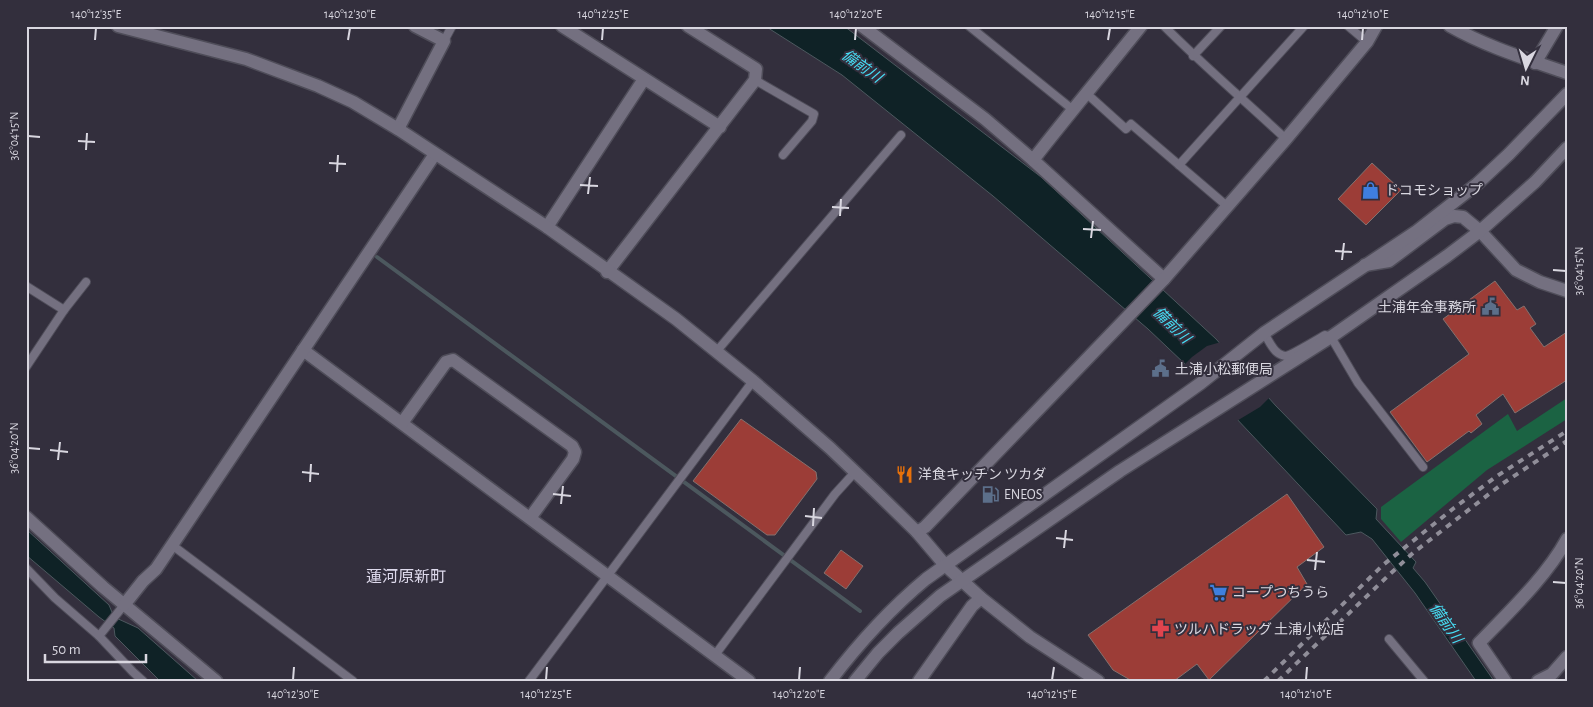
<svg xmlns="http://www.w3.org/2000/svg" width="1593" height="707" font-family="'Alegreya Sans','Noto Sans JP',sans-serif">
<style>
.green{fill:#1b6343}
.water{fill:#0f2226;stroke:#4c585e}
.pier{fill:#332f3d}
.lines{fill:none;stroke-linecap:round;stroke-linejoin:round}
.stream{stroke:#4c585e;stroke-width:4}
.building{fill:#9c3d37;stroke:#84716e}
.service-casing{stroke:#4f4d59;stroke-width:10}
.minor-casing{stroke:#4f4d59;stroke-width:15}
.tertiary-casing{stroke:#4f4d59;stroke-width:15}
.service{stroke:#747080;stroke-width:8}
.minor{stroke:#747080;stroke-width:12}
.tertiary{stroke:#747080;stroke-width:12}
.rail{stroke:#908e99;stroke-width:4;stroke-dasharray:6 6;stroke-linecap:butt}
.ticks{fill:none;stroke:#d9d7e0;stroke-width:2}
.labels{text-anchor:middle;stroke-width:4;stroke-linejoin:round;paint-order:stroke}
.poi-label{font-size:14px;fill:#d9d7e0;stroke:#332f3d;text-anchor:start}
.water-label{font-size:15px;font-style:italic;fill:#47ddf4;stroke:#332f3d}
.quarter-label{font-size:16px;fill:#ddd9eb;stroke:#332f3d}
.neatline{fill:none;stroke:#d9d7e0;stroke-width:2}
.ticks-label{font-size:12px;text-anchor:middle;fill:#d9d7e0}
</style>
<rect width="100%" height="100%" fill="#332f3d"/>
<polygon class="green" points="1567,398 1567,419 1487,470 1401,542 1381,519 1381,507 1508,414 1517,431"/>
<g class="water">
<polygon points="765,26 844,26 1041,177 1216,339 1276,406 1377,509 1376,519 1416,562 1413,568 1425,582 1494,681 1476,681 1415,593 1372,539 1361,532 1346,535 1186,365 1148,329 993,196 842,75"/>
<polygon points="26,529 109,605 114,617 138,628 198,681 160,681 115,636 114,628 99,617 26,555"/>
</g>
<polygon class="pier" points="1221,342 1270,397 1260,407 1235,422 1184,365 1192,357 1207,346"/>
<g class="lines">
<polyline class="stream" points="377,257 860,611"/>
</g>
<g class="building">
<polygon points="1372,163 1401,190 1366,225 1338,199"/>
<polygon points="1495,281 1517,310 1524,306 1536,324 1530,328 1544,347 1567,332 1567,380 1515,413 1503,394 1476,415 1482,424 1471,433 1469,431 1427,462 1390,412 1469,354 1443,319"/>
<polygon points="741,419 816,472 817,479 775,535 767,535 693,481"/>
<polygon points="1287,494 1324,547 1297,567 1307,584 1209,680 1197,664 1174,681 1132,681 1113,670 1088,635"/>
<polygon points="841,550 863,566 846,589 824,573"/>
</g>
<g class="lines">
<defs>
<g id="service">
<polyline points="969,26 1072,109"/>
<path d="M1164 26C1203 65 1245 101 1286 139"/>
<polyline points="1348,26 1367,42"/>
<polyline points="444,41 452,26"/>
<polyline points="1193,56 1221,26"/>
<polyline points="755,80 814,114 812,121 783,155"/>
<polyline points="1086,93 1126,129 1131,124 1227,206"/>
<polyline points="1179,165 1304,26"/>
<polyline points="26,286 64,310"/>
<path d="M1264 333C1268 339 1272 349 1278 353 1279 354 1284 356 1285 356 1290 356 1318 339 1325 335L1331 337 1358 383 1423 467"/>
<polyline points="716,352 901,135"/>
<polyline points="26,367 64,310 86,282"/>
<polyline points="172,545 353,681"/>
<polyline points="26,568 55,598 99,636 133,672 143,681"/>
<polyline points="99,636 124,605"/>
<polyline points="1389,639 1424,681"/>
<polyline points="715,655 835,494 855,472"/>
<polyline points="529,681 753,381"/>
</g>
<g id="minor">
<polyline points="562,26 720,127"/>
<polyline points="862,26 985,119 1033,160 1164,279"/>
<polyline points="1535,63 1557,26"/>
<polyline points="398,129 444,41 415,26"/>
<path d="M1033 160C1068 115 1105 71 1141 26"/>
<polyline points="547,227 644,79"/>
<polyline points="1365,265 1389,261 1445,219 1454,216 1463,217 1480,231 1516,270 1540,282 1567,291"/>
<polyline points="607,272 755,80 756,69 688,26"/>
<polyline points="303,350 749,681"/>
<polyline points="402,423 446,362 453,360 572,446 575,452 573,459 530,518"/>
<polyline points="26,517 103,587 216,681"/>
<polyline points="917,532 925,527 1164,279 1286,139 1367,42 1376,26"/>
<polyline points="124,605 143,581 156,569 435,154"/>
<polyline points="919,681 972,606 981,598"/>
<path d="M1505 681 1479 643C1508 613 1547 576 1567 539"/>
<polyline points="1538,681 1552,674 1567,657"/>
</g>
<g id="tertiary">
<polyline points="118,26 246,59 318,86 353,102 398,129 547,227 676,319 753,381 830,448 874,490 917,532 945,565 981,598 1030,637 1098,681"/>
<path d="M1450 26C1487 47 1527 59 1567 73"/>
<path d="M830 681C859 643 890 609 926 579L1201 383 1264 333 1417 231 1477 184 1509 154 1567 94"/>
<polyline points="855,681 878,653 898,633 940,596 1120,471 1331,337 1447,256 1480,231 1535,182 1567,148"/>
</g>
</defs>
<use href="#service" class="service-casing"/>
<use href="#minor" class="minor-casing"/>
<use href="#tertiary" class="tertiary-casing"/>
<use href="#service" class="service"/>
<use href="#minor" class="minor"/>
<use href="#tertiary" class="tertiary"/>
<g class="rail">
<polyline points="1264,681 1383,565 1454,508 1497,476 1567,431"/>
<polyline points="1278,681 1390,574 1413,553 1502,484 1567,441"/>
</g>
</g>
<path class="ticks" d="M95 40 96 28M348 40 350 28M602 40 603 28M855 40 856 28M1108 40 1110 28M1362 40 1363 28M28 136 40 137M78 141 95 142M86 150 87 133M329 163 346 164M337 172 338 155M580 185 598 186M588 194 590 177M832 207 849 208M840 216 841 199M1083 229 1101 230M1091 238 1093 221M1335 251 1352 252M1342 260 1344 243M1553 270 1566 271M28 448 40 449M50 450 68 452M58 460 60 442M302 472 319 474M310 482 311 464M553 494 571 496M561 504 563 486M805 516 822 518M813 526 814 508M1056 538 1073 540M1064 548 1066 530M1307 560 1325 562M1315 570 1317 552M1553 582 1566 583M293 680 294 667M546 680 547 667M799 680 800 667M1052 680 1054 667M1306 680 1307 667"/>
<defs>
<symbol id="shop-bare" viewBox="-9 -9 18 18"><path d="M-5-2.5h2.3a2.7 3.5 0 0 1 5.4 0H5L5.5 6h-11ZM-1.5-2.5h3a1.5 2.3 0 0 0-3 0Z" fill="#3f7fe0" stroke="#332f3d" stroke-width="2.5" paint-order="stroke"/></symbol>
<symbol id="civic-bare" viewBox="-9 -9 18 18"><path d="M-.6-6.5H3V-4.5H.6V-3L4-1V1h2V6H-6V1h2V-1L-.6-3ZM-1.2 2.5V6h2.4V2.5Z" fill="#5c6f8a" stroke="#332f3d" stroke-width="2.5" paint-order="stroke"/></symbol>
<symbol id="restaurant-bare" viewBox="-9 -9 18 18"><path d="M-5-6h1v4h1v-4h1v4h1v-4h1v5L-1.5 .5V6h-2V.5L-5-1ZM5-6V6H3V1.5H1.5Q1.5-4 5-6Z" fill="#e8710a" stroke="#332f3d" stroke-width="2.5" paint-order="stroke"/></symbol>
<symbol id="fuel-bare" viewBox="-9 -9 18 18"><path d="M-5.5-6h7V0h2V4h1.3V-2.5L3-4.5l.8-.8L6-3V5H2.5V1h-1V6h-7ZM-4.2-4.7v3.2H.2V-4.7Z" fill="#5c6f8a" stroke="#332f3d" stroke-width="2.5" paint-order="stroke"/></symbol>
<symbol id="supermarket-bare" viewBox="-9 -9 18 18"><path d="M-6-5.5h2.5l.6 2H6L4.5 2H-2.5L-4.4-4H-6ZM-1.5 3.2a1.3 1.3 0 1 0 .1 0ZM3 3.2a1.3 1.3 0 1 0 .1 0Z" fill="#3f7fe0" stroke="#332f3d" stroke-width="2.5" paint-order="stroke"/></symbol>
<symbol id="pharmacy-bare" viewBox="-9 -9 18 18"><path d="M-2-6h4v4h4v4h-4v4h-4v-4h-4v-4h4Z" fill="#e0444e" stroke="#332f3d" stroke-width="2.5" paint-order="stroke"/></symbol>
</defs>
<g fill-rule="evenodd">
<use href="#shop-bare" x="1358" y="178" width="25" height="25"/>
<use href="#civic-bare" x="1478" y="294" width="25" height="25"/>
<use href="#civic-bare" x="1148" y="356" width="25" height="25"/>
<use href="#restaurant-bare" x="892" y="462" width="25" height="25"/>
<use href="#fuel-bare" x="978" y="482" width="25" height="25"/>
<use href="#supermarket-bare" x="1206" y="580" width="25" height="25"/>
<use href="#pharmacy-bare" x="1148" y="616" width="25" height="25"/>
</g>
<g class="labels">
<g class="poi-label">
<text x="1385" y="195">ドコモショップ</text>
<text x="1476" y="312" text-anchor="end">土浦年金事務所</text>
<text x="1175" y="374">土浦小松郵便局</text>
<text x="918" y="479">洋食キッチン ツカダ</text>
<text x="1004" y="499">ENEOS</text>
<text x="1232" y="597">コープつちうら</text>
<text x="1174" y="634">ツルハドラッグ 土浦小松店</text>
</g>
<g class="water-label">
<text transform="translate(862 66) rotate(35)" y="5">備前川</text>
<text transform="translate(1172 325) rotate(44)" y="5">備前川</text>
<text transform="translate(1446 623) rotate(55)" y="5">備前川</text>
</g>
<g class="quarter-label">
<text x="406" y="582">蓮河原新町</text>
</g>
</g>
<rect width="1593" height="707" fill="none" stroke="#332f3d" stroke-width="55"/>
<g transform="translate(1526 68) rotate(185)" stroke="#332f3d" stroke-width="4" paint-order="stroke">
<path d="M0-4L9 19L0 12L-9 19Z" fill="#d9d7e0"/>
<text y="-8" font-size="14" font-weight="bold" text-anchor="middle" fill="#d9d7e0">N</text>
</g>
<path d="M45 654v8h101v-8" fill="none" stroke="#d9d7e0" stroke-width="2.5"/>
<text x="52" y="654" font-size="15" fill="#d9d7e0" stroke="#332f3d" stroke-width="4" paint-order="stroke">50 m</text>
<rect x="28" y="28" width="1538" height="652" class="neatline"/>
<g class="ticks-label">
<text x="96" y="18">140°12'35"E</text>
<text x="350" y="18">140°12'30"E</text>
<text x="603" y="18">140°12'25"E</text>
<text x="856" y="18">140°12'20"E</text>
<text x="1110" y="18">140°12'15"E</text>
<text x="1363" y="18">140°12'10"E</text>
<text transform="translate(14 136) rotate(-90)" y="4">36°04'15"N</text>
<text transform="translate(1579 271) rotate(-90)" y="4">36°04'15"N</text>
<text transform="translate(14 448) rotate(-90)" y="4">36°04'20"N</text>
<text transform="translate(1579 583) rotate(-90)" y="4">36°04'20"N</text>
<text x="293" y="698">140°12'30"E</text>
<text x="546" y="698">140°12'25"E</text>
<text x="799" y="698">140°12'20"E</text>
<text x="1052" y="698">140°12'15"E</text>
<text x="1306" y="698">140°12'10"E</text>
</g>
</svg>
